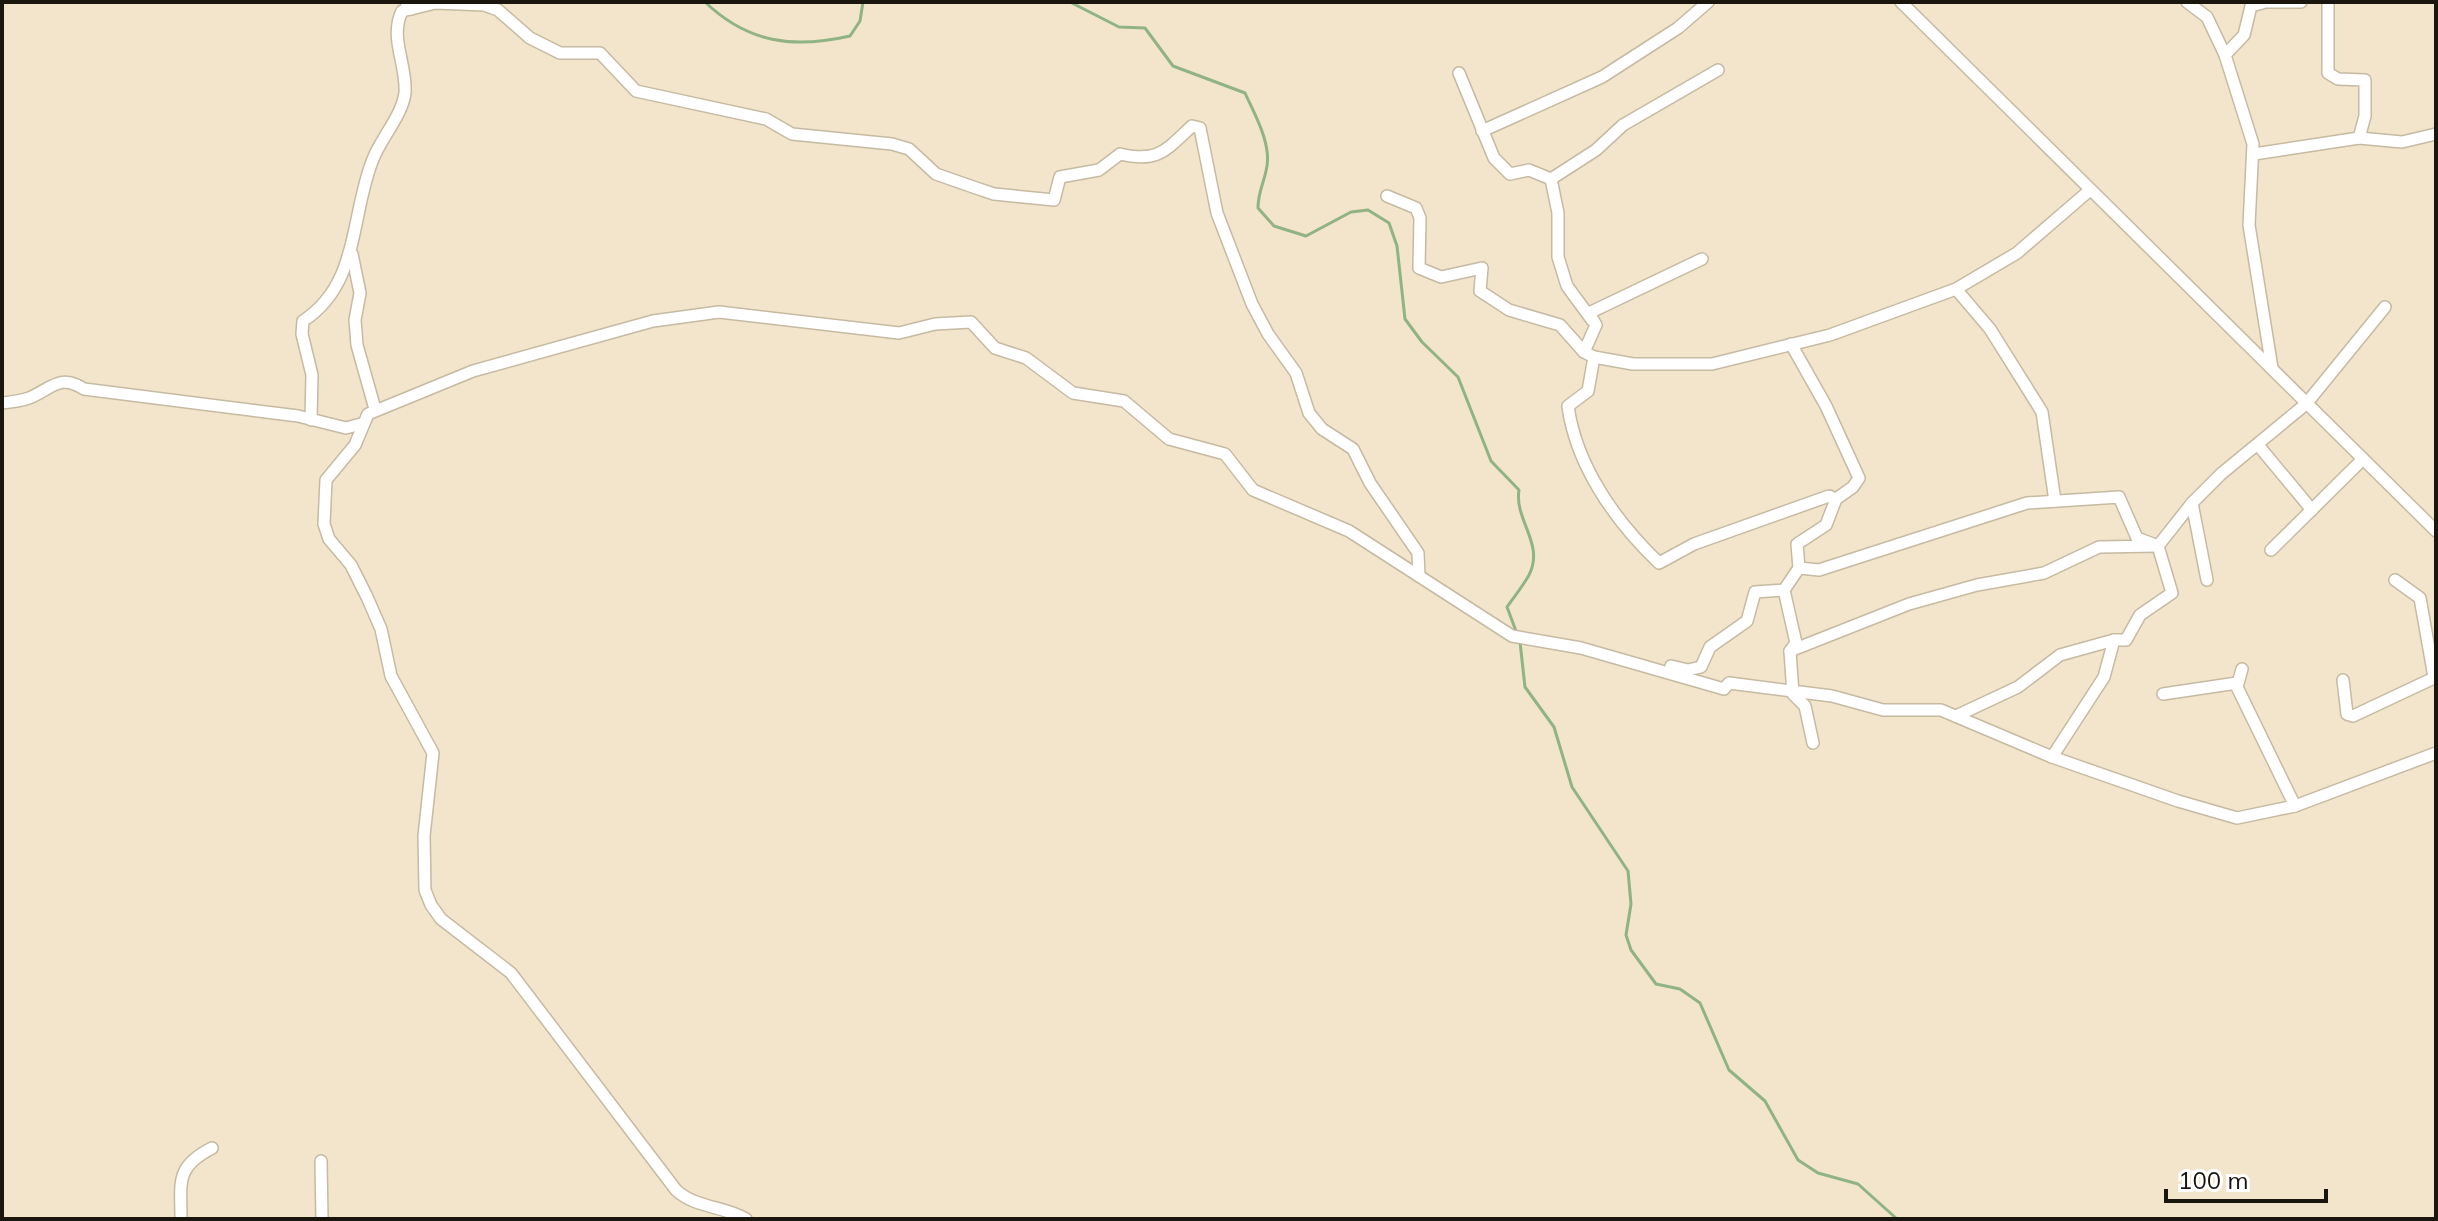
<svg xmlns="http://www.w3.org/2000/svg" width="2438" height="1221" font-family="Mulish,sans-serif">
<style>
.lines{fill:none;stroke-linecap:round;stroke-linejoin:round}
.stream{stroke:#90b384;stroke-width:3}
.minor-casing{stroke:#c6baa2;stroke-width:14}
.minor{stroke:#fff;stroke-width:11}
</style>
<rect width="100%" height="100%" fill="#f2e5cc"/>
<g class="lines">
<g class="stream">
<path d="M705 2C748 43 793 49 850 36L860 21 863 2"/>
<path d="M1070 2 1119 27 1145 28 1173 66 1245 93C1255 115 1273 146 1266 171 1263 185 1258 193 1258 208L1274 226 1306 236 1351 212 1368 210 1389 223 1397 246 1405 319 1422 342 1458 377 1491 461 1519 490C1514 520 1545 544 1529 575 1523 586 1514 597 1507 607L1516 631"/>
<polyline points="1520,642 1525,687 1554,727 1572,787 1628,871 1631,904 1626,935 1631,950 1656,984 1680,989 1700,1003 1729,1070 1765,1101 1798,1160 1818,1173 1858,1184 1897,1219"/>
</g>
<defs>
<g id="minor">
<path d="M406 2 411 9 435 3 484 5 498 10 530 38 560 53H600L636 91 766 119 792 134 892 144 909 149 936 174 976 188 994 194 1054 200 1060 177 1099 170 1120 154C1158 163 1165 151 1192 126L1200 128 1217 213 1252 304 1268 334 1296 373 1309 413 1322 429 1353 449 1370 483 1418 553 1419 576"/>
<polyline points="1901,2 2436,531"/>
<polyline points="2187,2 2207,17 2225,55 2253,144 2249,225 2272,368"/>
<polyline points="2328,2 2328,73 2338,79 2365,80 2365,116 2359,138"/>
<polyline points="2225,55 2244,35 2251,6 2266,2 2301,2"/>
<polyline points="1459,73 1494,158 1510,174 1529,170 1551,179"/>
<polyline points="1482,131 1602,77 1678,28 1708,2"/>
<polyline points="2254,154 2359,138 2402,142 2436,134"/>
<polyline points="1551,179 1596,150 1623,125 1718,70"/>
<polyline points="1551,179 1558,213 1558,257 1567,286 1592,320"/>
<polyline points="1387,196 1416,208 1420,218 1419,268 1441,277 1482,268 1480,291 1509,310 1560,325 1584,352 1594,357 1633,364 1712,364 1830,335 1956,289 2017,253 2090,190"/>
<polyline points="352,254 360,293 355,320 357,345 375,409"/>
<polyline points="1956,289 1990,329 2042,412 2055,501"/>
<polyline points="1791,344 1826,406 1859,478 1853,487 1836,499 1826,525 1797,544 1799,568"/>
<polyline points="1584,352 1596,325 1589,313 1702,259"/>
<path d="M1594 357 1588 391 1568 406C1576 466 1616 522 1659 563L1694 544 1829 496 1836 499"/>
<path d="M2 403C11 402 21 401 29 398 51 389 60 373 84 389L298 416 346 428 361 424"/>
<path d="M311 420 312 375 302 334 303 321C360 284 350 216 373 159 381 138 402 116 405 93 407 64 389 38 402 11L411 9"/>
<polyline points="2258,445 2312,510"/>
<polyline points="2192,503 2221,474 2306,404 2385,307"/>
<polyline points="2271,550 2363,459"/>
<polyline points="2395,580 2420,598 2434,677"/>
<polyline points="1784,590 1796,643 1790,651 1793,694 1805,706 1813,743"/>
<polyline points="1790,651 1909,604 1977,585 2044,573 2099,547 2158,546 2192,503 2207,580"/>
<polyline points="1671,666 1688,670 1701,667 1710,647 1747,621 1755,592 1784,590 1799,568 1819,570 2027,503 2119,497 2137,538 2158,546"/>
<polyline points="2242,669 2237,687 2295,806"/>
<polyline points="2343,680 2347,714 2353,716 2436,677"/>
<polyline points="2163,694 2237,683"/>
<polyline points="1956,716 2018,687 2060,655 2114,640"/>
<polyline points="2052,757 2104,677 2114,640 2126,640 2140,615 2172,593 2158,546"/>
<polyline points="321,1161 322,1219"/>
<path d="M181 1219C181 1182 175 1167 212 1148"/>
<path d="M746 1219C724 1206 695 1208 676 1190L511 973 441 919 431 905 425 890 424 836 433 753 391 676 381 629 367 597 351 565 329 539 324 524 326 480 355 445 368 414 473 371 653 321 719 312 899 333 935 324 971 322 995 348 1026 358 1073 393 1124 401 1169 439 1225 454 1253 490 1349 531 1512 636 1581 648 1724 689 1729 683 1832 696 1883 710H1941L2052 757 2178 801 2237 818 2295 806 2436 753"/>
</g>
</defs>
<use href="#minor" class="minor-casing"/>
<use href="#minor" class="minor"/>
</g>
<rect width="2438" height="1221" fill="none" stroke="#1b160d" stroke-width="8"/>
<path d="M2166 1189v12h160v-12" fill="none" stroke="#1b160d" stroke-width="4"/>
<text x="2178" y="1189" font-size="24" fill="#1b160d" stroke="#ffffff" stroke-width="6" paint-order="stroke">100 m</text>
</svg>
